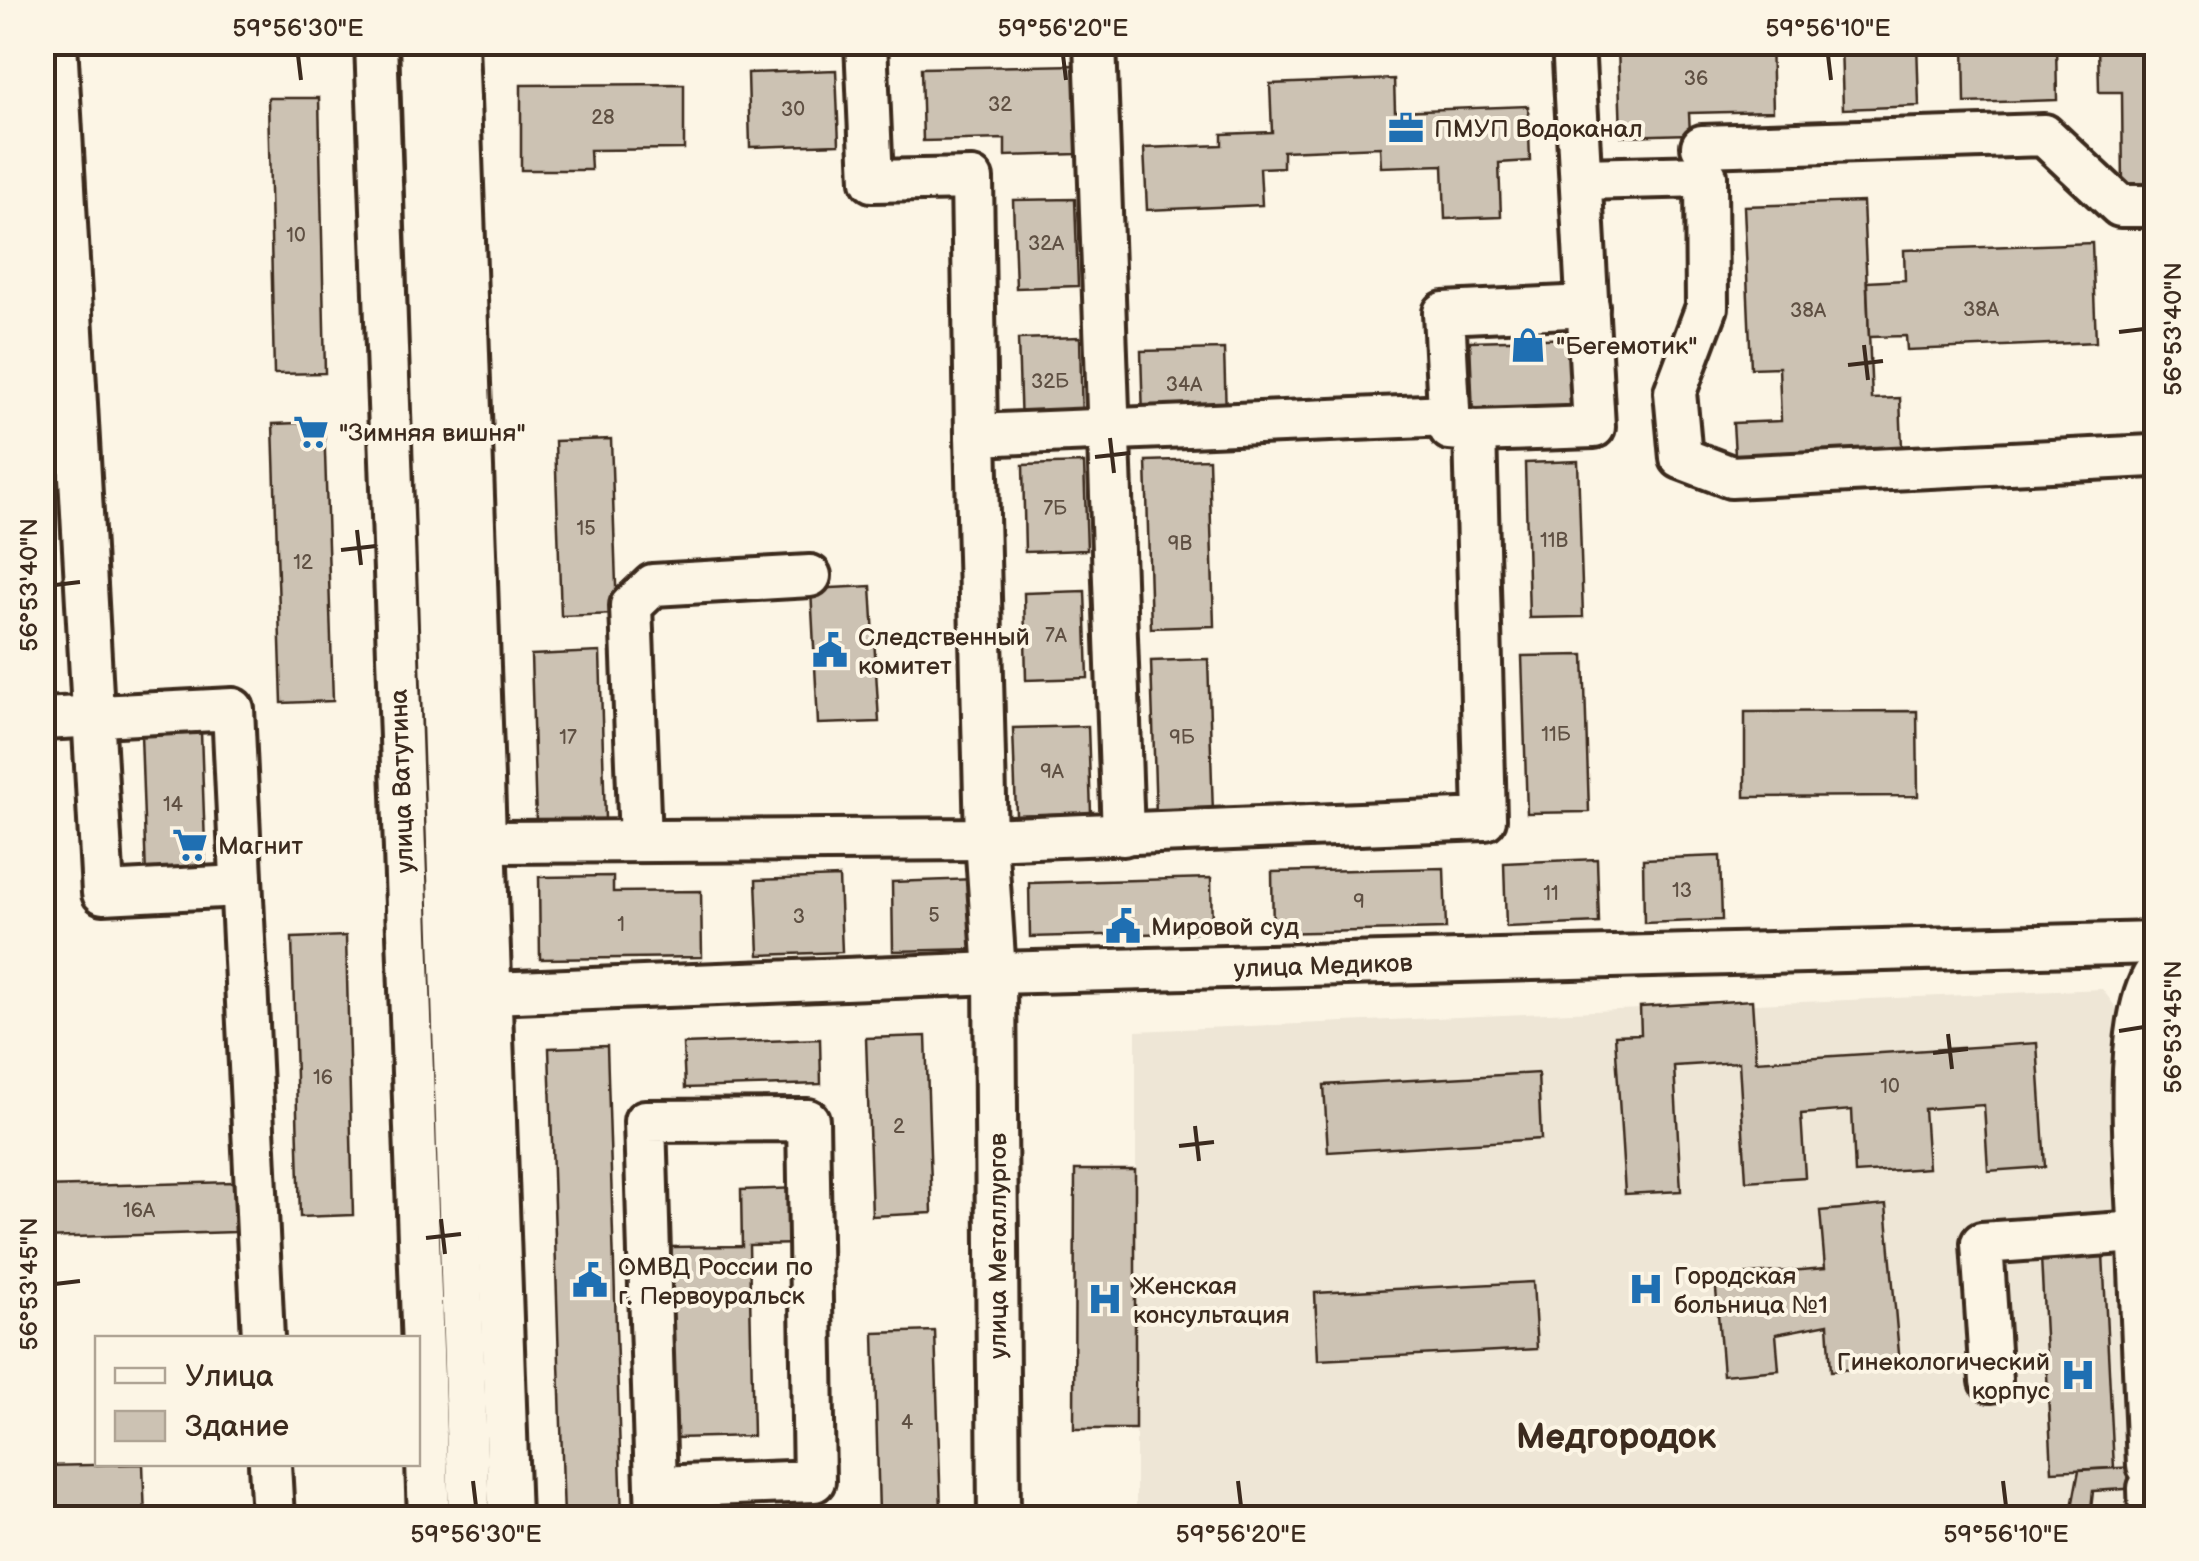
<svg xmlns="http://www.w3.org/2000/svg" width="2199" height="1561" font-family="'Balsamiq Sans',sans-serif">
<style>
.built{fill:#eee6d6}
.building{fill:#ccc2b3;stroke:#3b2a1e;stroke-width:2.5}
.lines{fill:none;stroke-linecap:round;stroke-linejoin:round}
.minor-casing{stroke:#3b2a1e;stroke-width:48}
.minor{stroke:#fcf5e5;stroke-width:40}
.ticks{fill:none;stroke:#3b2a1e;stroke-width:4}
.labels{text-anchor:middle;stroke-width:8;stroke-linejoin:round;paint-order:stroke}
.number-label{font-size:20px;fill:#5f5043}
.poi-label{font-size:25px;fill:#3b2a1e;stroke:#fcf5e5;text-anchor:start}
.street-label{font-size:25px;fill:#3b2a1e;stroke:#fcf5e5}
.district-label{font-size:35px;font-weight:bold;fill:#3b2a1e;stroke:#fcf5e5}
.neatline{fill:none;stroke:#3b2a1e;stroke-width:4}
.ticks-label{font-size:25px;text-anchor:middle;fill:#3b2a1e}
</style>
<rect width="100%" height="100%" fill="#fcf5e5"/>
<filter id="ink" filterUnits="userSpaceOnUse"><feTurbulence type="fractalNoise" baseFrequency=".01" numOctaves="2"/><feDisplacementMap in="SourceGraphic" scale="20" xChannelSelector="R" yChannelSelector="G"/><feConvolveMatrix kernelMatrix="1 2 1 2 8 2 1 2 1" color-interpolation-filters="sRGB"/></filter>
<g filter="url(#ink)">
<polygon class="built" points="2102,989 2156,1060 2156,1518 1136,1518 1136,1031"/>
<g class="building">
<polygon points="1771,42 1773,111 1689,113 1690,134 1621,136 1618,45"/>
<polygon points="1917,42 1919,106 1843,109 1841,43"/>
<polygon points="1964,42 2056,42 2057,100 1965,103"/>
<polygon points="2098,42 2156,42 2156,189 2123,190 2122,92 2099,92"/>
<polygon points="1077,65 1079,154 1005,156 1005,139 923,141 921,68"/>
<polygon points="836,70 839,144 750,147 748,73"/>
<polygon points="1394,79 1395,111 1528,106 1530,161 1499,163 1501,217 1445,219 1443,165 1381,167 1380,147 1283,151 1283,167 1260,168 1262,205 1147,210 1144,148 1222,145 1222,134 1272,132 1270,84"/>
<polygon points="684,84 684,149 590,150 591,170 521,170 521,85"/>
<polygon points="268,98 319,98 325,373 274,374"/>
<polygon points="1075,199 1078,286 1016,288 1013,200"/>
<polygon points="1863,202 1872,399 1900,398 1902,448 1735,455 1733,423 1781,421 1779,367 1751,368 1744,206"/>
<polygon points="2092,243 2096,342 1907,350 1906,336 1869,337 1867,282 1905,280 1904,250"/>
<polygon points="1080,337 1082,424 1021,426 1018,339"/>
<polygon points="1580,338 1582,414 1473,417 1470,341"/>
<polygon points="1224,349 1226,416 1143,418 1141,351"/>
<polygon points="42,414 50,668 42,668"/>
<polygon points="324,422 333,701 282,703 273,424"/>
<polygon points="611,439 617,614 561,616 555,441"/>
<polygon points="1209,459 1214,626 1151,628 1146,461"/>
<polygon points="1578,461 1583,617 1529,618 1525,463"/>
<polygon points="1084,463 1087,550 1025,552 1023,465"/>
<polygon points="871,586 879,722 818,724 811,589"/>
<polygon points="1085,591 1088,678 1026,680 1024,593"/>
<polygon points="600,652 605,820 536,822 531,655"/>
<polygon points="1584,655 1589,812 1527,813 1522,656"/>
<polygon points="1208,659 1213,814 1156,816 1151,661"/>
<polygon points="1917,711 1918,796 1745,797 1745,712"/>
<polygon points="1088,726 1091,813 1016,815 1013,728"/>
<polygon points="201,732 206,874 146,877 141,734"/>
<polygon points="1720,856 1722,920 1644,923 1643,859"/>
<polygon points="1597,859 1599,923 1506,927 1504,863"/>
<polygon points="1444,868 1446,929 1273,933 1272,872"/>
<polygon points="613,876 613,892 701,891 702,957 540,959 539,877"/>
<polygon points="839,877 842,952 759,955 756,880"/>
<polygon points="1211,878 1212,932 1030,937 1029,883"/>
<polygon points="976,879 977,949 893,951 892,882"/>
<polygon points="346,936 353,1215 300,1217 292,938"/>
<polygon points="1752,1000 1756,1061 2037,1043 2045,1167 1988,1171 1984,1105 1924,1109 1928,1168 1855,1173 1852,1110 1801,1114 1805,1177 1746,1181 1739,1062 1674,1066 1681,1191 1625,1194 1615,1035 1641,1034 1640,1007"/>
<polygon points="926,1036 932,1213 872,1216 866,1038"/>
<polygon points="820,1039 821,1084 685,1088 683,1044"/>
<polygon points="607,1046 622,1518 564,1518 549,1048"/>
<polygon points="1538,1073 1541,1139 1328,1152 1324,1085"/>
<polygon points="1075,1170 1135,1170 1135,1429 1074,1429"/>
<polygon points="234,1182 235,1232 42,1238 42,1187"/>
<polygon points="800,1188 801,1244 749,1245 753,1436 675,1438 671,1247 742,1246 741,1190"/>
<polygon points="1886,1205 1900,1365 1831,1371 1828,1324 1776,1334 1779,1370 1723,1375 1715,1277 1825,1268 1820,1211"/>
<polygon points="2103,1254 2114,1468 2052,1471 2041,1257"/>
<polygon points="1533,1282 1537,1349 1318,1360 1315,1293"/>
<polygon points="935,1331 941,1511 879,1513 874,1333"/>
<polygon points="143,1464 145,1518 42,1518 42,1466"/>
<polygon points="2156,1466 2156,1487 2093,1491 2090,1518 2070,1518 2079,1470"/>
</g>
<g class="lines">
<defs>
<g id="minor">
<polyline points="56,42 103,893 240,886"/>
<polyline points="376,42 429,1518"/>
<polyline points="421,42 469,1518"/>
<polyline points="457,42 509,1518"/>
<polyline points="866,42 872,181 972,179 976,435"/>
<polyline points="1095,42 1123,835"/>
<polyline points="1702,146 2044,135 2120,206 2156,206"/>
<polyline points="1581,179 1706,176 1707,307 1675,392 1681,458 1731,477 2152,456"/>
<polyline points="1475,431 1594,427 1573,42"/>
<polyline points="42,719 233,709 263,1338"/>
<polyline points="640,841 631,606 653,585 810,576"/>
<polyline points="485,842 986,839 976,435 1449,415"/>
<path d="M2156 972C2122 1021 2136 1160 2138 1221L2156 1219"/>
<polyline points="490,993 995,973 2156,943"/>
<polyline points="2138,1221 2148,1466"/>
<polyline points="1991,1381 1982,1243 2138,1232"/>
<polyline points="270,1464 273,1518"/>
<polyline points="656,1487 814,1481 808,1120 645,1121 656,1487 657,1518"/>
<polyline points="2149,1488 2150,1518"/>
<polyline points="999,1518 995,973 986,839 1485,819 1475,431 1450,429 1444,313 1588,306"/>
</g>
</defs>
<use href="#minor" class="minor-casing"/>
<use href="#minor" class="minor"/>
</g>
</g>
<path class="ticks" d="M298 55 301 80M1063 55 1066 80M1828 55 1831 80M2119 332 2144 329M1864 345 1868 380M1848 365 1883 361M1110 438 1114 473M1095 457 1130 453M357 530 361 565M341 550 376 546M55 585 80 582M2119 1031 2144 1027M1948 1034 1952 1069M1933 1053 1968 1049M1195 1126 1199 1161M1179 1146 1214 1142M441 1219 445 1254M426 1238 461 1234M55 1284 80 1281M473 1481 476 1506M1238 1481 1241 1506M2003 1481 2006 1506"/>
<defs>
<symbol id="office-bare" viewBox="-9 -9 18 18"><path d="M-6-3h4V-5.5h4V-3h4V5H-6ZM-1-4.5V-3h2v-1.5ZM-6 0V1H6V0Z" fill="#1f6fb2" stroke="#fcf5e5" stroke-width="2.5" paint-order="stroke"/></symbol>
<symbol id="shop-bare" viewBox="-9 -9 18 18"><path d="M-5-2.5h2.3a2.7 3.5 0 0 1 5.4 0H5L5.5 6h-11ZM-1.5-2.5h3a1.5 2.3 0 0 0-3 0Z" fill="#1f6fb2" stroke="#fcf5e5" stroke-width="2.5" paint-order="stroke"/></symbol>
<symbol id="supermarket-bare" viewBox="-9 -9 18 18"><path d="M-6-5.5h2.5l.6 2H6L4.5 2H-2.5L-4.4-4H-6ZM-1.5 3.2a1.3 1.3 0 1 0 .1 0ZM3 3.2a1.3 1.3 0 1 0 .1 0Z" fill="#1f6fb2" stroke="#fcf5e5" stroke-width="2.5" paint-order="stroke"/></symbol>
<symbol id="civic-bare" viewBox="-9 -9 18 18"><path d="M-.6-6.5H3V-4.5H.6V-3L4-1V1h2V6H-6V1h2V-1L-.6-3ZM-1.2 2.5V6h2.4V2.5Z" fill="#1f6fb2" stroke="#fcf5e5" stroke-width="2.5" paint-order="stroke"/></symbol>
<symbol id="hospital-bare" viewBox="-9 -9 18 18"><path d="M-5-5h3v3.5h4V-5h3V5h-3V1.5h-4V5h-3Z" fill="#1f6fb2" stroke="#fcf5e5" stroke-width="2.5" paint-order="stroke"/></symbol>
</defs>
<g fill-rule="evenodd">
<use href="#office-bare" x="1381" y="103" width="50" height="50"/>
<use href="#shop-bare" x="1503" y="320" width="50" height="50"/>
<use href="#supermarket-bare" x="286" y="407" width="50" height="50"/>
<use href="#civic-bare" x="805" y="625" width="50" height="50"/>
<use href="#supermarket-bare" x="165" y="820" width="50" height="50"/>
<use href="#civic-bare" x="1098" y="901" width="50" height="50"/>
<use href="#civic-bare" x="565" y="1255" width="50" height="50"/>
<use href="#hospital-bare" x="1621" y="1264" width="50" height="50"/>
<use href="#hospital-bare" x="1080" y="1274" width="50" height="50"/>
<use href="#hospital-bare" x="2053" y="1350" width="50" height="50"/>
</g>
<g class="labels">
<g class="number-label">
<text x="1696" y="85">36</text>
<text x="1000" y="111">32</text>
<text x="793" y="116">30</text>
<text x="603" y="124">28</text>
<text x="296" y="242">10</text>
<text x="1046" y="250">32А</text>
<text x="1981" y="316">38А</text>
<text x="1808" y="317">38А</text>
<text x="1050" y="388">32Б</text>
<text x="1184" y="391">34А</text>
<text x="1055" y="515">7Б</text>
<text x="586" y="535">15</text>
<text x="1554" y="547">11В</text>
<text x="1180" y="550">9В</text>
<text x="303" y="569">12</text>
<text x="1056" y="642">7А</text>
<text x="1556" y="741">11Б</text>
<text x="568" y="744">17</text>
<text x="1182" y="744">9Б</text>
<text x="1052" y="778">9А</text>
<text x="173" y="811">14</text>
<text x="1682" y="897">13</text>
<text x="1551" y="900">11</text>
<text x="1359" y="908">9</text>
<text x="934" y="922">5</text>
<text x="799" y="923">3</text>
<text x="621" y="931">1</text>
<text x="323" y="1084">16</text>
<text x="1890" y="1093">10</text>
<text x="899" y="1133">2</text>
<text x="139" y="1217">16А</text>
<text x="907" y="1429">4</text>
</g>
<g class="poi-label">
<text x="1434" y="137">ПМУП Водоканал</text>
<text x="1556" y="354">"Бегемотик"</text>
<text x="339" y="441">"Зимняя вишня"</text>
<text x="858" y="645">Следственный<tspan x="858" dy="29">комитет</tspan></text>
<text x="218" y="854">Магнит</text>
<text x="1151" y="935">Мировой суд</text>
<text x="618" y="1275">ОМВД России по<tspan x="618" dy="29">г. Первоуральск</tspan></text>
<text x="1674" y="1284">Городская<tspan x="1674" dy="29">больница №1</tspan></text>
<text x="1133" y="1294">Женская<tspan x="1133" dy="29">консультация</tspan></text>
<text x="2050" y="1370" text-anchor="end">Гинекологический<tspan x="2050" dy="29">корпус</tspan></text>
</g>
<g class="street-label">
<text transform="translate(401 781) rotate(-92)" y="9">улица Ватутина</text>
<text transform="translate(1323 965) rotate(-2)" y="9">улица Медиков</text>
<text transform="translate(997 1246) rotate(-90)" y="9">улица Металлургов</text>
</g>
<g class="district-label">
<text x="1616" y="1448">Медгородок</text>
</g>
</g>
<rect width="2199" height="1561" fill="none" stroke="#fcf5e5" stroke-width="110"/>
<rect x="95" y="1336" width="325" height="130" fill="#fcf5e5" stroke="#afa495" stroke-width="2.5"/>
<rect x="115" y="1368" width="50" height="15" fill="#fcf5e5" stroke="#afa495" stroke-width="2.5"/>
<text x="185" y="1386" font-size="30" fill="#3b2a1e">Улица</text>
<rect x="115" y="1411" width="50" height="30" fill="#ccc2b3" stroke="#afa495" stroke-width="2.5"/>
<text x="185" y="1436" font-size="30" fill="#3b2a1e">Здание</text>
<rect x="55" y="55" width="2089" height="1451" class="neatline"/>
<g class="ticks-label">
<text x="298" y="36">59°56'30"E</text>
<text x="1063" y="36">59°56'20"E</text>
<text x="1828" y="36">59°56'10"E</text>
<text transform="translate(2172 329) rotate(-90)" y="9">56°53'40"N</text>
<text transform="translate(28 585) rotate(-90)" y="9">56°53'40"N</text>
<text transform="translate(2172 1027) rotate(-90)" y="9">56°53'45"N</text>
<text transform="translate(28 1284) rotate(-90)" y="9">56°53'45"N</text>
<text x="476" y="1542">59°56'30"E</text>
<text x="1241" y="1542">59°56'20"E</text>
<text x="2006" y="1542">59°56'10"E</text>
</g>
</svg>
